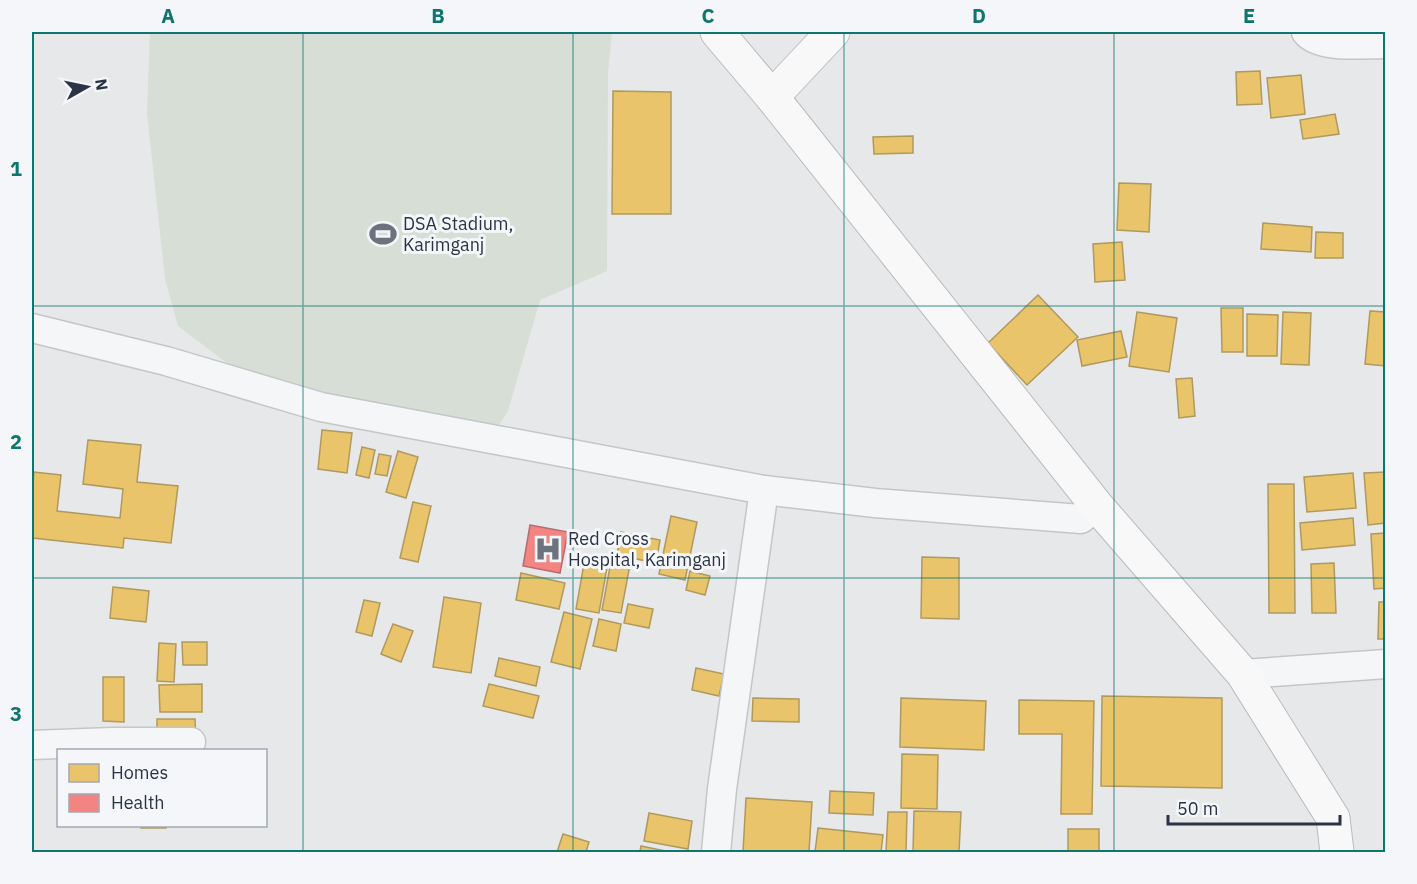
<svg xmlns="http://www.w3.org/2000/svg" width="1417" height="884" font-family="'IBM Plex Sans',sans-serif">
<style>
.green{fill:#d6ded6}
.homes{fill:#e9c46a;stroke:#b0995f;stroke-width:1.5}
.health{fill:#f28482;stroke:#b66c70;stroke-width:1.5}
.lines{fill:none;stroke-linecap:round;stroke-linejoin:round}
.minor-casing{stroke:#c4c6c8;stroke-width:31}
.major-casing{stroke:#c2c5c8;stroke-width:35}
.highway-casing{stroke:#b8bbbf;stroke-width:35}
.minor{stroke:#f5f6f7;stroke-width:28}
.major{stroke:#f8f8f8;stroke-width:33}
.highway{stroke:#f8f8f8;stroke-width:33}
.grid{fill:none;stroke:#0f766e;stroke-width:1.5;stroke-opacity:0.55}
.labels{text-anchor:middle;stroke-width:6;stroke-linejoin:round;paint-order:stroke}
.poi-label{font-size:18px;fill:#2b3445;stroke:#f4f6f9;text-anchor:start}
.neatline{fill:none;stroke:#0f766e;stroke-width:2}
.grid-label{font-size:20px;text-anchor:middle;font-weight:bold;fill:#0f766e}
</style>
<rect width="100%" height="100%" fill="#e6e8ea"/>
<polygon class="green" points="150,32 612,32 608,72 607,271 540,300 508,411 495,431 456,420 309,389 232,367 178,326 165,279 147,113"/>
<g class="homes">
<polygon points="1260,71 1262,104 1237,105 1236,72"/>
<polygon points="1301,75 1305,114 1271,118 1267,78"/>
<polygon points="613,91 671,92 671,214 612,214"/>
<polygon points="1335,114 1339,134 1303,139 1300,120"/>
<polygon points="913,136 913,153 874,154 873,137"/>
<polygon points="1119,183 1151,184 1149,232 1117,230"/>
<polygon points="1263,223 1312,227 1311,252 1261,249"/>
<polygon points="1316,232 1343,233 1343,258 1315,258"/>
<polygon points="1122,242 1125,280 1095,282 1093,244"/>
<polygon points="1038,295 1078,337 1027,385 988,343"/>
<polygon points="1221,308 1243,308 1243,352 1222,352"/>
<polygon points="1370,311 1386,312 1386,366 1365,364"/>
<polygon points="1137,312 1177,318 1169,372 1129,366"/>
<polygon points="1283,312 1311,313 1309,365 1281,364"/>
<polygon points="1247,314 1278,315 1277,356 1247,356"/>
<polygon points="1121,331 1127,357 1082,366 1077,340"/>
<polygon points="1192,378 1195,416 1179,418 1176,379"/>
<polygon points="322,430 352,433 347,473 318,469"/>
<polygon points="88,440 141,445 137,482 178,486 171,543 124,538 123,548 33,538 32,494 34,472 61,475 57,511 120,518 123,489 83,484"/>
<polygon points="362,447 375,450 369,478 356,475"/>
<polygon points="398,451 418,457 406,498 386,492"/>
<polygon points="379,454 391,456 387,476 375,474"/>
<polygon points="1386,472 1386,523 1368,525 1364,473"/>
<polygon points="1353,473 1356,508 1307,512 1304,477"/>
<polygon points="1268,484 1294,484 1295,613 1269,613"/>
<polygon points="413,502 431,506 418,562 400,558"/>
<polygon points="671,516 697,522 685,580 659,574"/>
<polygon points="1353,518 1355,545 1302,550 1300,523"/>
<polygon points="621,532 660,540 656,563 617,555"/>
<polygon points="1386,533 1386,588 1374,589 1371,534"/>
<polygon points="612,556 631,559 621,613 602,610"/>
<polygon points="922,557 959,558 959,619 921,618"/>
<polygon points="585,558 608,562 599,613 576,609"/>
<polygon points="1334,563 1336,613 1312,613 1311,564"/>
<polygon points="690,571 710,576 705,595 686,590"/>
<polygon points="521,573 565,583 559,609 516,600"/>
<polygon points="113,587 149,591 146,622 110,618"/>
<polygon points="444,597 481,603 471,673 433,667"/>
<polygon points="364,600 380,603 372,636 356,632"/>
<polygon points="1379,602 1386,602 1386,639 1378,639"/>
<polygon points="628,604 653,609 649,628 624,623"/>
<polygon points="564,612 592,619 580,669 551,662"/>
<polygon points="599,619 621,624 616,651 593,646"/>
<polygon points="393,624 413,631 401,662 381,654"/>
<polygon points="182,642 207,642 207,665 183,665"/>
<polygon points="159,643 176,644 174,682 157,681"/>
<polygon points="499,658 540,667 536,686 495,676"/>
<polygon points="696,668 724,674 719,696 692,690"/>
<polygon points="103,677 124,677 124,722 103,721"/>
<polygon points="202,684 202,712 160,712 159,685"/>
<polygon points="489,684 539,696 533,718 483,706"/>
<polygon points="1102,696 1222,698 1222,788 1101,786"/>
<polygon points="753,698 799,699 799,722 752,721"/>
<polygon points="901,698 986,701 984,750 900,747"/>
<polygon points="1019,700 1094,701 1092,814 1061,814 1062,734 1019,734"/>
<polygon points="157,719 195,719 196,744 157,744"/>
<polygon points="902,754 938,755 937,809 901,808"/>
<polygon points="830,791 874,793 873,815 829,813"/>
<polygon points="746,798 812,802 809,852 743,852"/>
<polygon points="914,811 961,812 959,852 913,852"/>
<polygon points="888,812 907,812 906,852 886,852"/>
<polygon points="649,813 692,821 688,849 644,841"/>
<rect x="141" y="826" width="25" height="2"/>
<polygon points="818,828 883,835 881,852 815,852"/>
<rect x="1068" y="829" width="31" height="23"/>
<polygon points="563,834 589,842 586,852 557,852"/>
<polygon points="641,846 666,851 666,852 640,852"/>
</g>
<polygon class="health" points="530,525 568,532 560,573 523,566"/>
<g class="lines">
<defs>
<g id="minor">
<path d="M1306 32C1319 49 1365 44 1386 44"/>
<polyline points="32,328 166,361 321,407 764,490 875,503 1081,519 1097,506"/>
<polyline points="1243,674 1386,664"/>
<polyline points="32,745 112,742 191,742"/>
<polyline points="716,852 722,789 764,490"/>
</g>
<polyline id="major" points="772,97 833,32"/>
<polyline id="highway" points="717,32 772,97 1097,506 1243,674 1333,818 1337,852"/>
</defs>
<use href="#minor" class="minor-casing"/>
<use href="#major" class="major-casing"/>
<use href="#highway" class="highway-casing"/>
<use href="#minor" class="minor"/>
<use href="#major" class="major"/>
<use href="#highway" class="highway"/>
</g>
<path class="grid" d="M303 32V852M573 32V852M844 32V852M1114 32V852M32 306H1386M32 578H1386"/>
<defs>
<symbol id="stadium-bare" viewBox="-9 -9 18 18"><path d="M0-5a6.5 5 0 1 0 0 10a6.5 5 0 1 0 0-10ZM-3.5-1.8h7v3.6h-7Z" fill="#6c737f" stroke="#f4f6f9" stroke-width="2.5" paint-order="stroke"/></symbol>
<symbol id="hospital-bare" viewBox="-9 -9 18 18"><path d="M-5-5h3v3.5h4V-5h3V5h-3V1.5h-4V5h-3Z" fill="#6c737f" stroke="#f4f6f9" stroke-width="2.5" paint-order="stroke"/></symbol>
</defs>
<g fill-rule="evenodd">
<use href="#stadium-bare" x="364" y="215" width="38" height="38"/>
<use href="#hospital-bare" x="529" y="530" width="38" height="38"/>
</g>
<g class="labels">
<g class="poi-label">
<text x="403" y="230">DSA Stadium,<tspan x="403" dy="21">Karimganj</tspan></text>
<text x="568" y="545">Red Cross<tspan x="568" dy="21">Hospital, Karimganj</tspan></text>
</g>
</g>
<rect width="1417" height="884" fill="none" stroke="#f4f6f9" stroke-width="66"/>
<rect x="57" y="749" width="210" height="78" fill="#f4f6f9" stroke="#a4a8b1" stroke-width="1.5"/>
<rect x="69" y="764" width="30" height="18" fill="#e9c46a" stroke="#a4a8b1" stroke-width="1.5"/>
<text x="111" y="779" font-size="18" fill="#2b3445">Homes</text>
<rect x="69" y="794" width="30" height="18" fill="#f28482" stroke="#a4a8b1" stroke-width="1.5"/>
<text x="111" y="809" font-size="18" fill="#2b3445">Health</text>
<g transform="translate(87 87) rotate(81)" stroke="#f4f6f9" stroke-width="4.5" paint-order="stroke">
<path d="M0-4.5L10 22L0 15L-10 22Z" fill="#2b3445"/>
<text y="-9" font-size="16" font-weight="bold" text-anchor="middle" fill="#2b3445">N</text>
</g>
<path d="M1168 815v9h172v-9" fill="none" stroke="#2b3445" stroke-width="3"/>
<text x="1177" y="815" font-size="18" fill="#2b3445" stroke="#f4f6f9" stroke-width="4.5" paint-order="stroke">50 m</text>
<rect x="33" y="33" width="1351" height="818" class="neatline"/>
<g class="grid-label">
<text x="168" y="23">A</text>
<text x="438" y="23">B</text>
<text x="708" y="23">C</text>
<text x="979" y="23">D</text>
<text x="1249" y="23">E</text>
<text x="16" y="176">1</text>
<text x="16" y="449">2</text>
<text x="16" y="721">3</text>
</g>
</svg>
